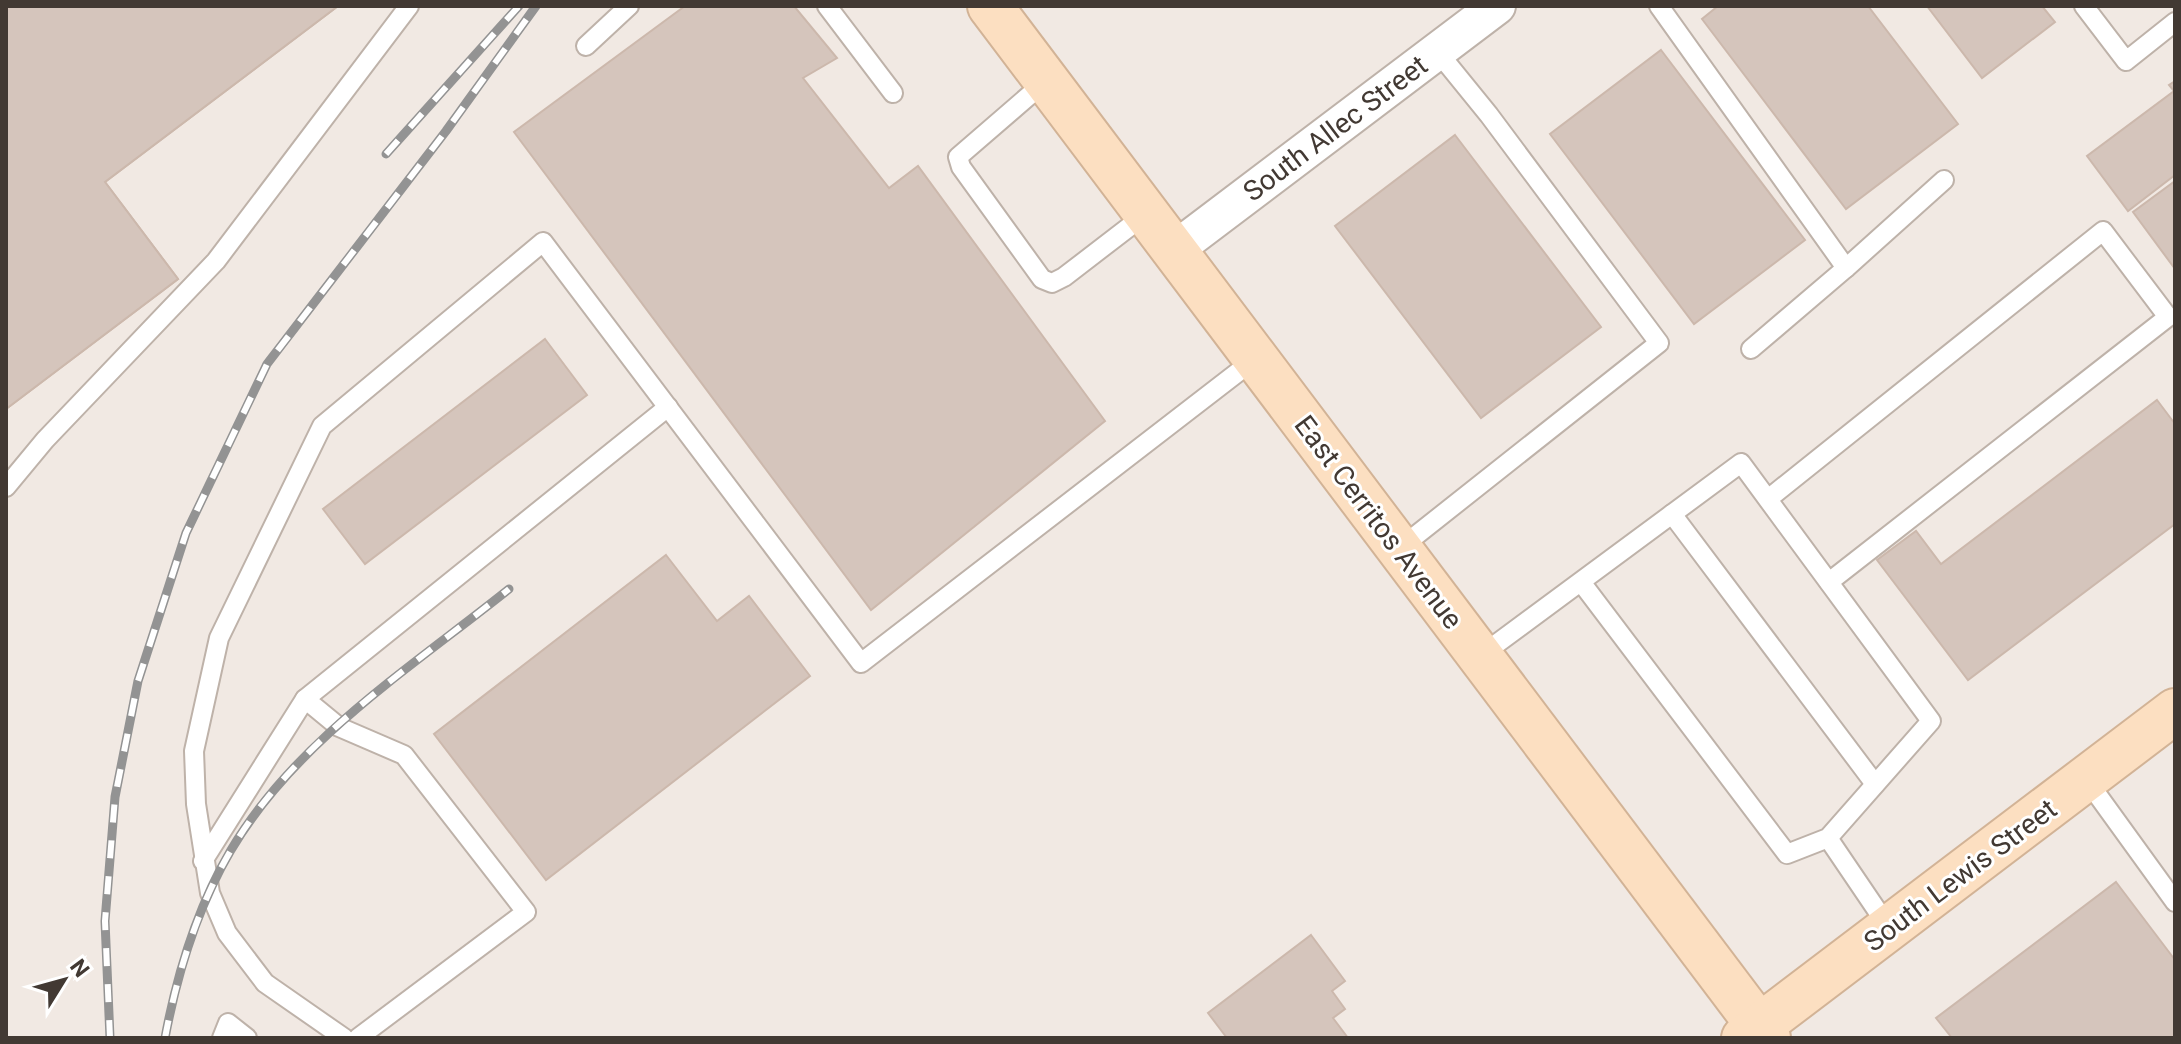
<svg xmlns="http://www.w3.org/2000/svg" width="2181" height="1044" font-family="Roboto,sans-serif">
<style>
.building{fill:#d5c5bc;stroke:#ccb8ac;stroke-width:2}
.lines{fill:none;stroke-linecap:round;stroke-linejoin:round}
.service-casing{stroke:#beb2a9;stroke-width:22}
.minor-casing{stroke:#beb2a9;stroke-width:40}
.secondary-casing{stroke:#d2b396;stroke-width:48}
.service{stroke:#fff;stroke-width:18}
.minor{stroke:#fff;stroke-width:36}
.secondary{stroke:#fcdfc1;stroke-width:44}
.rail-casing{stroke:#939393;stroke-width:9}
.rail{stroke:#fff;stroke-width:6;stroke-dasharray:18;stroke-linecap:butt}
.labels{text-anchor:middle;stroke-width:6;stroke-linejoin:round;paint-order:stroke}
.street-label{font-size:28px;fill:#423933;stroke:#fff}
</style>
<rect width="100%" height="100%" fill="#f1e9e3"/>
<g class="building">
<polygon points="6,6 338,6 105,182 178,279 6,409"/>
<polygon points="6,6 338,6 105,182 178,279 6,409"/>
<polygon points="685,6 794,6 837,58 803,78 889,188 918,166 1105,421 871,610 514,132"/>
<polygon points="1718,6 1868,6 1958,124 1846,209 1702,19"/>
<polygon points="1927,6 2042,6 2055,22 1982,78"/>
<polygon points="1661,50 1805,240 1694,324 1550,134"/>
<polygon points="2175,81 2175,175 2128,211 2087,156 2174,91 2169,85"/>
<polygon points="1455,135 1601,327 1481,418 1335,226"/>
<polygon points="2175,181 2175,269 2133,212"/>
<polygon points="545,339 587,395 365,564 323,509"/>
<polygon points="2157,400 2175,424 2175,524 1968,680 1877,560 1916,531 1941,564"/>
<polygon points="666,555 717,621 749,596 810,676 546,880 434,734"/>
<polygon points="2116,882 2175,960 2175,1038 1952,1038 1936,1018"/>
<polygon points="1311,935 1345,981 1332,991 1345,1009 1333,1018 1348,1038 1227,1038 1208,1013"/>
</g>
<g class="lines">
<defs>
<g id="service">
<polyline points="827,6 893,93"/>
<polyline points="1659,6 1846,268 1751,349"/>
<polyline points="2084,6 2126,61 2175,22"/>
<polyline points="586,46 629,6"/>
<polyline points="1046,81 958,157 961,167 1042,279 1052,283 1064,277 1146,214"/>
<polyline points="1846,268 1944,180"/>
<polyline points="6,487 45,440 216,261 409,6"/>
<polyline points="1768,499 2103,231 2168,317 1829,582"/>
<polyline points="1672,514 1875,784"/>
<polyline points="1400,548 1659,343 1489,115 1437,51"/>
<polyline points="1480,656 1741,463 1931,721 1828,838 1787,854 1581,582"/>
<polyline points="2086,779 2175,902"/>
<polyline points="1828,838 1889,928"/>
<polyline points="203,861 305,699"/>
<polyline points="222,1038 228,1023 247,1038"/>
<polyline points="344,1038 265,983 227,933 210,893 196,804 194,751 219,638 322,426 543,242 861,663 1255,359"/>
<polyline points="358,1038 526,912 404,755 339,727 305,699 668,407"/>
</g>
<polyline id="minor" points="1173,251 1497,6"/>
<g id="secondary">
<polyline points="990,6 1768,1038"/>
<polyline points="1744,1038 2175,711"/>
</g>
</defs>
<use href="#service" class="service-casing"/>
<use href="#minor" class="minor-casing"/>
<use href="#secondary" class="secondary-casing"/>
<use href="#service" class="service"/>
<use href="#minor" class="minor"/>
<use href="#secondary" class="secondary"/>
<defs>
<g id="rail">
<polyline points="386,154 519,6"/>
<polyline points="110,1038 105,921 115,797 138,681 186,533 267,364 446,131 536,6"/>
<path d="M165 1038C177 974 198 906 231 850 295 741 413 666 509 589"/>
</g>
</defs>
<use href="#rail" class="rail-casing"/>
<use href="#rail" class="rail"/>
</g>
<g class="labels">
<g class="street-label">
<text transform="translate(1335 128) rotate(-37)" y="10">South Allec Street</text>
<text transform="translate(1379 522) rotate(53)" y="10">East Cerritos Avenue</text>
<text transform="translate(1960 875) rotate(-37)" y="10">South Lewis Street</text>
</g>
</g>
<rect width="2181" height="1044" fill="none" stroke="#423933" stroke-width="16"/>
<g transform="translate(64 980) rotate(53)" stroke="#ffffff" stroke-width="6" paint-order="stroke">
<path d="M0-6L14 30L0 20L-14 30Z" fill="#423933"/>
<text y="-12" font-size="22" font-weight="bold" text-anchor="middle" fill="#423933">N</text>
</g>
</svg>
